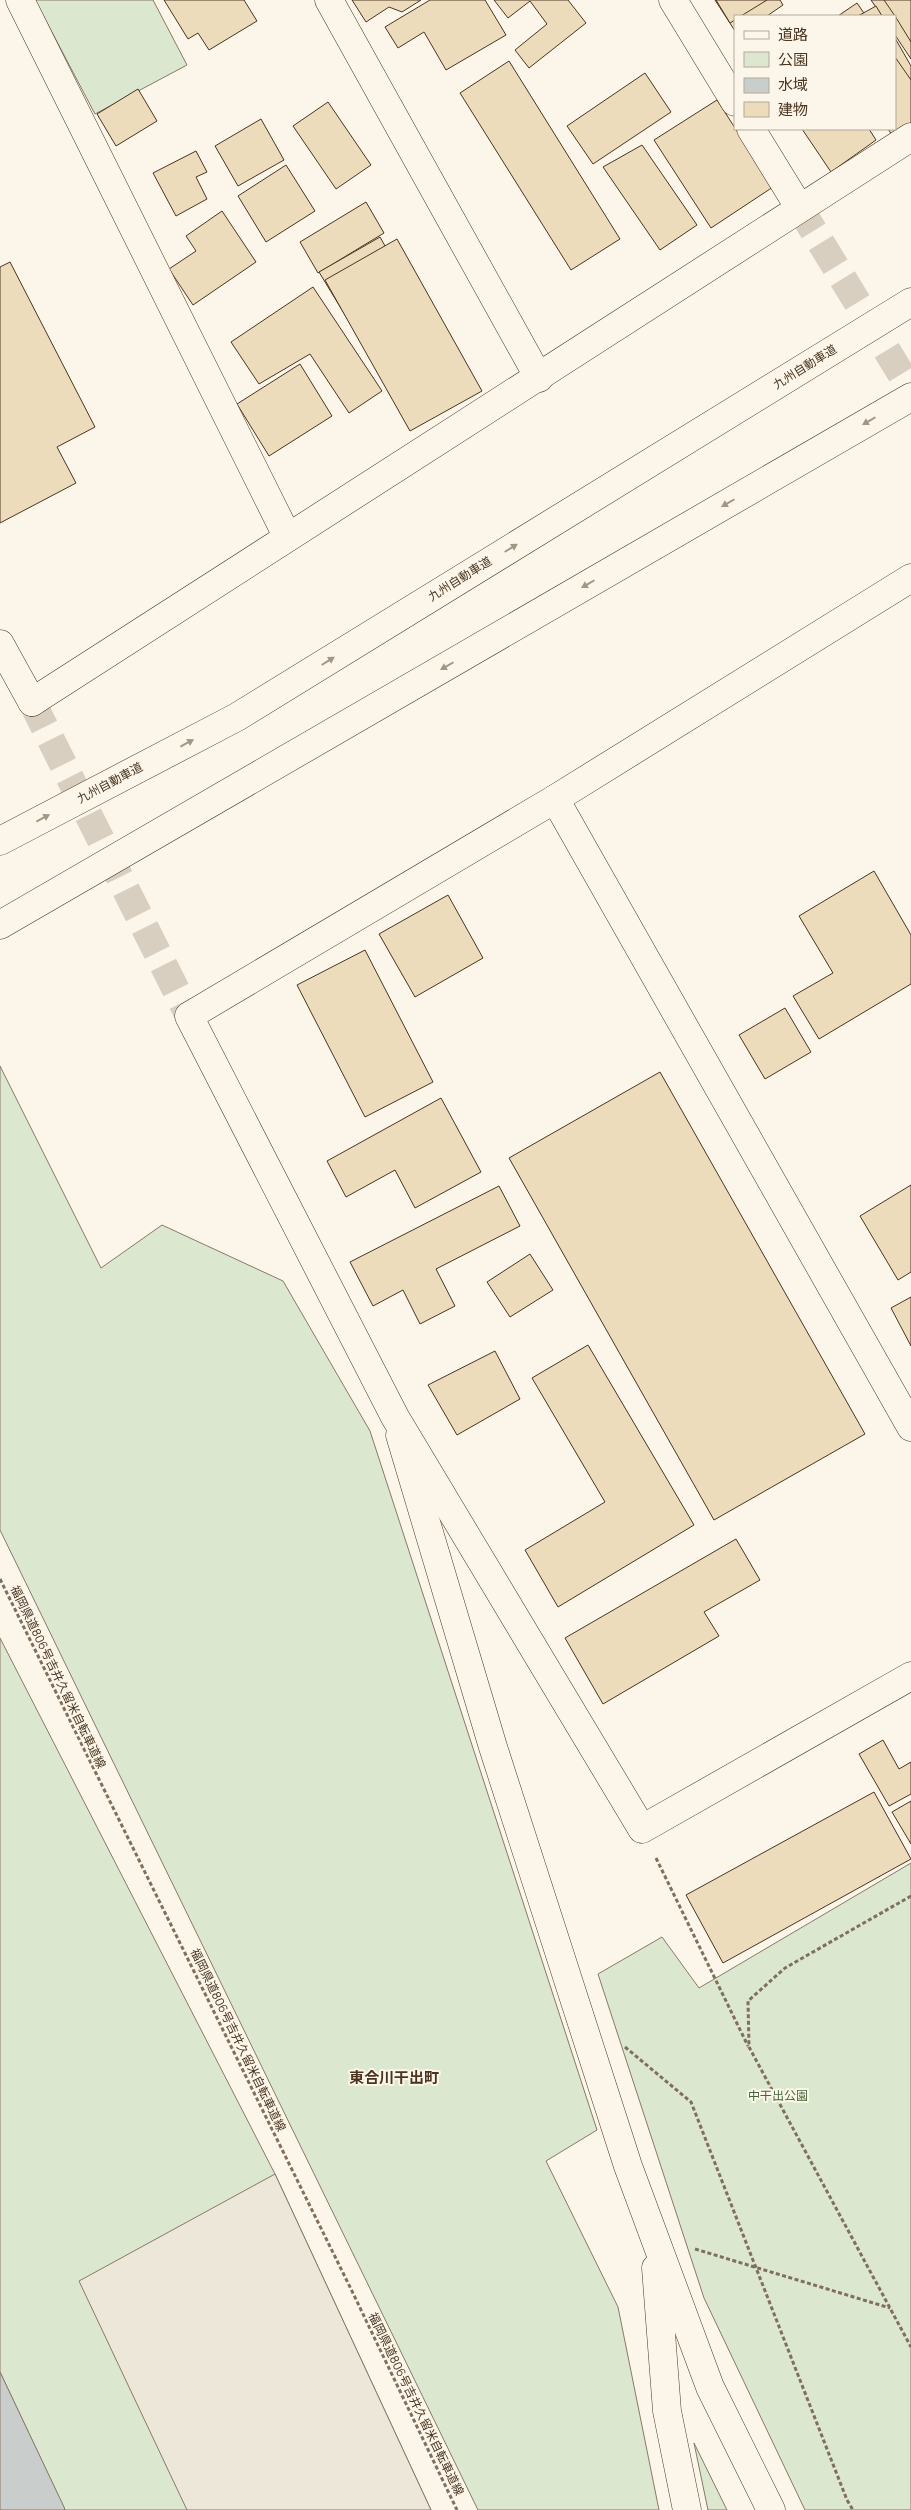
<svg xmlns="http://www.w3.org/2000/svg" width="911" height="2510" font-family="Manrope,'Noto Sans JP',sans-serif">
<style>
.green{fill:#dce7d0;stroke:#887966}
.parking{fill:#ede7d9;stroke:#887966}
.water{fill:#c9cecd;stroke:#887966}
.building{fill:#ecdcbc;stroke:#4a3520}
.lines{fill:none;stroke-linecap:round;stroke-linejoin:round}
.minor-tunnel{stroke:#d8cfc1;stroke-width:28;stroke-dasharray:28 14;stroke-linecap:butt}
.tertiary-tunnel{stroke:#d8cfc1;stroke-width:28;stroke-dasharray:28 14;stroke-linecap:butt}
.minor-casing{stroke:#4a3520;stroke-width:29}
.tertiary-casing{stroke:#4a3520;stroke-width:29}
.motorway-casing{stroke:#4a3520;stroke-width:29}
.path{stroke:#7f6f5c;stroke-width:3;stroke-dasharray:4 2.5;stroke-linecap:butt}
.minor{stroke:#fbf6e9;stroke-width:28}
.tertiary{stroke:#fbf6e9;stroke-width:28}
.motorway{stroke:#fbf6e9;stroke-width:28}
.oneway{fill:#a29684}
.labels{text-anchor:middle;stroke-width:4;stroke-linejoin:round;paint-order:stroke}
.street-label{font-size:12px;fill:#4a3520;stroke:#fbf6e9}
.park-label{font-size:12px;fill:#436837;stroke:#fbf6e9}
.quarter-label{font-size:15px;font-weight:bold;fill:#4a3520;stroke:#fbf6e9}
</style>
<rect width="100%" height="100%" fill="#fbf6e9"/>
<g class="green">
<polygon points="35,0 153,0 187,65 95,114"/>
<polygon points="0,1066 101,1268 162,1225 283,1281 370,1431 597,2130 546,2161 618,2307 659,2510 478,2510 0,1530"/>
<polygon points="0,1638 275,2174 431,2510 65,2510 0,2372"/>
<polygon points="911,1863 911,2510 805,2510 704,2298 598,1974 662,1937 699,1988"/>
<polygon points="694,2443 727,2510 708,2510"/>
</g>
<polygon class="parking" points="275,2174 431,2510 187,2510 79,2281"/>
<polygon class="water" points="0,2372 64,2507 65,2510 0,2510"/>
<g class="building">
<polygon points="164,0 244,0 257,21 209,50 198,33 188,39"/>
<polygon points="352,0 421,0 402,12 389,7 366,22"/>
<polygon points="430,0 485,0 506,35 446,70 424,32 398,48 385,27"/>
<polygon points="494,0 568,0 586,23 529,68 515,50 547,24 530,1 508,18"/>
<polygon points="715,0 780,0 783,5 767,16 735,16 735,31"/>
<polygon points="716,0 767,0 741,16 735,16 735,20 730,23"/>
<polygon points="871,0 911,0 911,59 895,35 895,16 882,16"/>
<polygon points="884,0 911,0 911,42 895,16"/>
<polygon points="857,3 866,16 838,16"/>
<polygon points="876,6 882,16 858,16"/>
<polygon points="895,38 911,66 911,106 895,115"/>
<polygon points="895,57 911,80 911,125 894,138 888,129 895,129"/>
<polygon points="509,61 620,239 571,270 460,93"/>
<polygon points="645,73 671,112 593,164 567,126"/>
<polygon points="138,89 157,121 116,146 97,114"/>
<polygon points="717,100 773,187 711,228 654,140"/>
<polygon points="328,102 371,165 336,189 293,126"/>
<polygon points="261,119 284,160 238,186 215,146"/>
<polygon points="802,129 869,129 876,140 831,172"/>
<polygon points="642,145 697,225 660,250 603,167"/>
<polygon points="196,151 207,172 196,177 207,199 176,216 153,173"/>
<polygon points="286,165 315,211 266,242 238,196"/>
<polygon points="366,202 384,233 318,273 300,242"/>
<polygon points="222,211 256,262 193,305 169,269 196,251 186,236"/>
<polygon points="380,237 459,376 403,411 319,272"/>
<polygon points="397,239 482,391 410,431 325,280"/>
<polygon points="10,262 95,427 57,447 76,483 0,523 0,267"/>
<polygon points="313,287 382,391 349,413 310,354 259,384 231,342"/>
<polygon points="300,364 332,416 269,456 237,404"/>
<polygon points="874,871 911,935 911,984 819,1039 793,996 833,973 799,916"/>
<polygon points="448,895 483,958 415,997 379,934"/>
<polygon points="365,950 433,1082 365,1117 297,985"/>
<polygon points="785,1008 811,1052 765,1079 739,1035"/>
<polygon points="660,1072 865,1434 714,1520 509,1158"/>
<polygon points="441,1098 481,1172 415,1208 395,1170 346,1197 327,1161"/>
<polygon points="911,1185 911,1272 898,1280 860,1216"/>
<polygon points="499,1186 520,1226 436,1269 455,1306 420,1324 403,1290 373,1306 350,1262"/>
<polygon points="530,1254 553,1290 510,1317 487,1282"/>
<polygon points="911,1297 911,1346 891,1308"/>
<polygon points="588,1345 694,1525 558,1607 525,1550 605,1502 532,1378"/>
<polygon points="495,1351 520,1399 457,1435 428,1385"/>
<polygon points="736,1539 760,1580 704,1612 719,1636 603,1704 565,1638"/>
<polygon points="883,1740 899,1769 911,1762 911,1794 889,1806 859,1754"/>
<polygon points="874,1792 911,1859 723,1963 686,1895"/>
<polygon points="911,1801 911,1844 892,1812"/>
</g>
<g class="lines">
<polyline class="minor-tunnel" points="799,207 911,390"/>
<polyline class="tertiary-tunnel" points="32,702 189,1016"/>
<defs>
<g id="minor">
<polyline points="20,0 287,536"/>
<polyline points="329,0 539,378"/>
<polyline points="673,0 735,102"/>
<polyline points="751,129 799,207"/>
<polyline points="32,702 911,137"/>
<polyline points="555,799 911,1427"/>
<polyline points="400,1435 493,1747 628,2166 710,2387 771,2510"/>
<polyline points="656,2268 667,2411 687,2510"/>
</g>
<g id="tertiary">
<polyline points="911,578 555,799 189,1016 395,1417 642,1829 911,1676"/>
<polyline points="0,644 32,702"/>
</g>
<g id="motorway">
<polyline points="0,841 237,717 911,302"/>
<polyline points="0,925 911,397"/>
</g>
</defs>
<use href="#minor" class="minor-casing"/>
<use href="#tertiary" class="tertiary-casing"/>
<use href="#motorway" class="motorway-casing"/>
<g class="path">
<polyline points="0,1579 351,2289 457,2510"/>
<polyline points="656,1858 748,2046"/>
<polyline points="911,1896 785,1968 748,2001 749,2047 911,2347"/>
<polyline points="625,2047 691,2102 847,2500 853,2510"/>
<polyline points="695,2249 890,2308"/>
</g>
<use href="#minor" class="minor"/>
<use href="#tertiary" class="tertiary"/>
<use href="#motorway" class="motorway"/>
</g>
<defs><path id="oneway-solid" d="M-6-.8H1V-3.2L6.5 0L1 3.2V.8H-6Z" transform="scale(1.25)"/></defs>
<g class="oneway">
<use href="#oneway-solid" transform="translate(869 421) rotate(150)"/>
<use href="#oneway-solid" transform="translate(728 503) rotate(150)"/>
<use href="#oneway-solid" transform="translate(511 548) rotate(-32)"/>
<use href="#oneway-solid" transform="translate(588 584) rotate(150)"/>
<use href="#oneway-solid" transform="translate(328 661) rotate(-32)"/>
<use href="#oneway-solid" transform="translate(447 666) rotate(150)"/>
<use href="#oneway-solid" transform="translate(187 743) rotate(-28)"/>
<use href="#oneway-solid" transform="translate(43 818) rotate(-28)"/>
</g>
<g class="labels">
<g class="street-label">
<text transform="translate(805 367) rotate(-32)" y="4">九州自動車道</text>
<text transform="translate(460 579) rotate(-32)" y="4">九州自動車道</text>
<text transform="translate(110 783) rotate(-28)" y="4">九州自動車道</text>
<text transform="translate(58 1677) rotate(64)" y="4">福岡県道806号吉井久留米自転車道線</text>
<text transform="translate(238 2040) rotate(64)" y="4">福岡県道806号吉井久留米自転車道線</text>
<text transform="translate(416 2404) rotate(64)" y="4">福岡県道806号吉井久留米自転車道線</text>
</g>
<g class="park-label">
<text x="778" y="2100">中干出公園</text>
</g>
<g class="quarter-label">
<text x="394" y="2083">東合川干出町</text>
</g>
</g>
<rect x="734" y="15" width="162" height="115" fill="#fbf6e9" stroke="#b4a999"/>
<rect x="744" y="31" width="25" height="8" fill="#fbf6e9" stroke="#b4a999"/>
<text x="778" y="40" font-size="15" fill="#4a3520">道路</text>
<rect x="744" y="52" width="25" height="15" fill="#dce7d0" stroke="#b4a999"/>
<text x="778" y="65" font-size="15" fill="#4a3520">公園</text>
<rect x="744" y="78" width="25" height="15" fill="#c9cecd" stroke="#b4a999"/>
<text x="778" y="90" font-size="15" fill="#4a3520">水域</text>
<rect x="744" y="102" width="25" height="15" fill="#ecdcbc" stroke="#b4a999"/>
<text x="778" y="115" font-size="15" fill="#4a3520">建物</text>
</svg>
